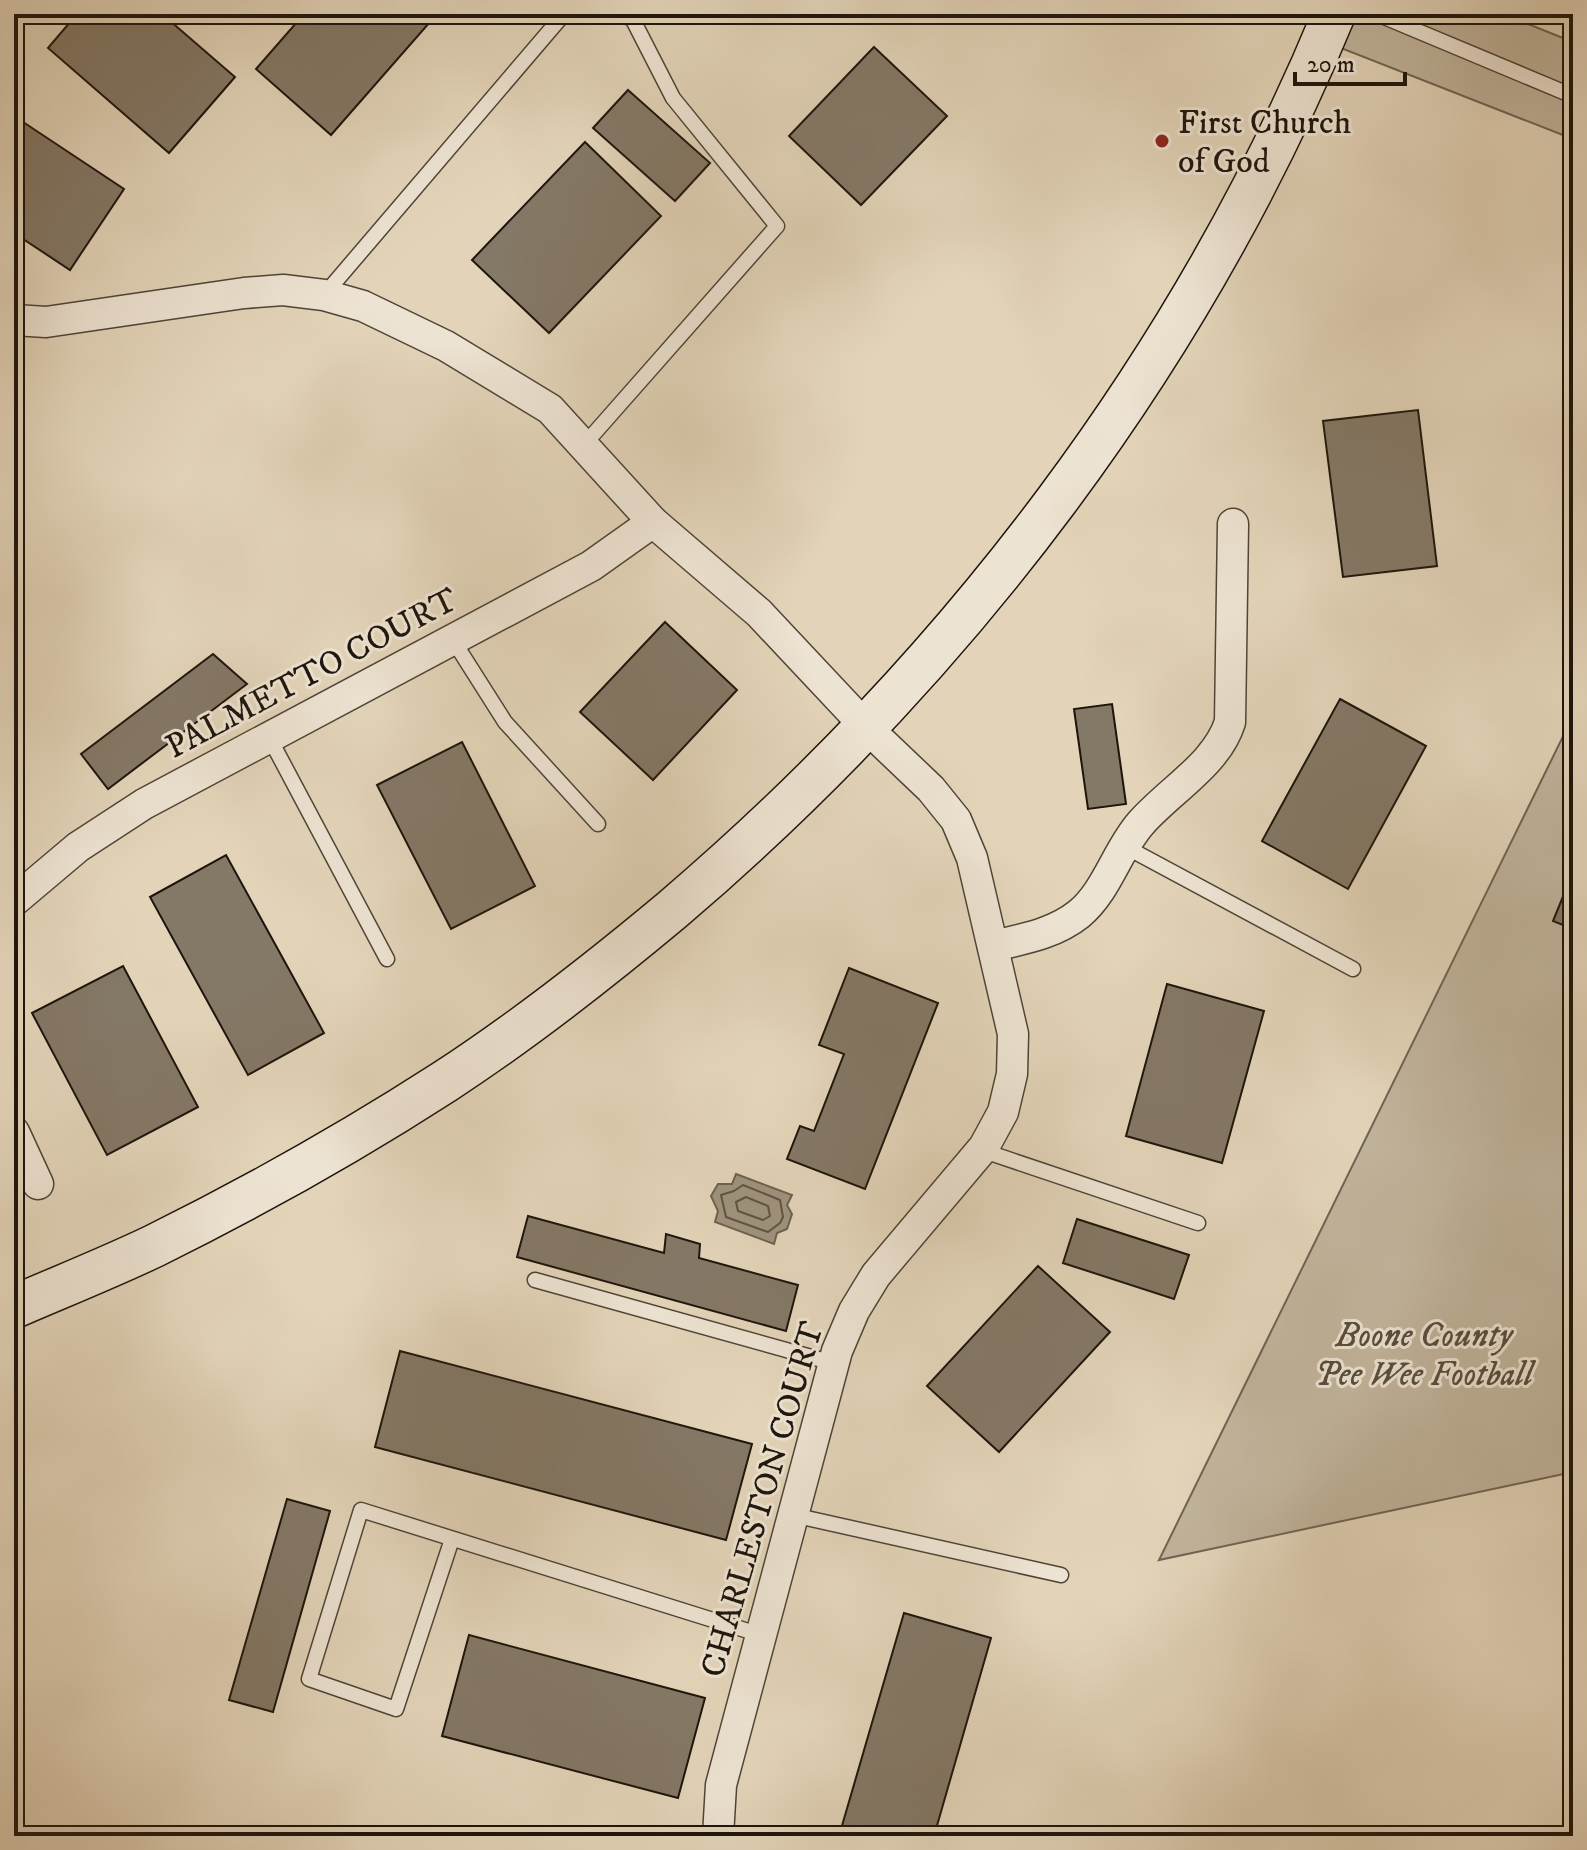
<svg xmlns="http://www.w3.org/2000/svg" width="1587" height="1850" font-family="'IM FELL DW Pica',serif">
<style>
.green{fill:#c1b49c;stroke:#6f6454;stroke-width:2}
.water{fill:#a0937e;stroke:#6c6150;stroke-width:2}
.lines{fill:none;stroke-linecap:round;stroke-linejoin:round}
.shore{stroke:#5e5445;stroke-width:2}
.building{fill:#847866;stroke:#1d150c;stroke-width:2}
.service-casing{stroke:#4e4537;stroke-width:17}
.minor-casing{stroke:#4e4537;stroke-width:33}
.secondary-casing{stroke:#1d150c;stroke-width:45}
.service{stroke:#ede3d2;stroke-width:14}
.minor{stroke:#ede3d2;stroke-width:30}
.secondary{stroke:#ede3d2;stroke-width:42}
.poi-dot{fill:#8f2418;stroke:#ede3d2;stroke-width:3}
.labels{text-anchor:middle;stroke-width:6;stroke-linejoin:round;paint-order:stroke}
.poi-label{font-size:34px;fill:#1d150c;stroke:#ede3d2;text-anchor:start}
.street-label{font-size:34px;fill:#1d150c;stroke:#ede3d2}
.park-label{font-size:34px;font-style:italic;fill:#564d3e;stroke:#ede3d2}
</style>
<rect width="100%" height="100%" fill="#e3d4b9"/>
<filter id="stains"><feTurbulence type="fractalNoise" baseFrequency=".0025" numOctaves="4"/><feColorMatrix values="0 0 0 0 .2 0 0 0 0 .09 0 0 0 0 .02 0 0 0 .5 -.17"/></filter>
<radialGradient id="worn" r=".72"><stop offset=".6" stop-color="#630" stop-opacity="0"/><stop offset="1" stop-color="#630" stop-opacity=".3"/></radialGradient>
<g class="green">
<polygon points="1334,14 1503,14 1573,42 1573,139 1323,41"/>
<polygon points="1573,716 1573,1472 1159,1560"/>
</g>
<polygon class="water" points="736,1174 792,1195 787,1205 792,1214 787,1229 777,1233 774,1244 715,1222 718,1211 711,1196 718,1184 732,1184"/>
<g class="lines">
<g class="shore">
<polygon points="743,1185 780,1200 783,1217 780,1223 768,1232 726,1217 721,1195 734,1191"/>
<polygon points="746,1197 768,1206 770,1216 763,1220 738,1211 736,1202"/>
</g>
</g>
<g class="building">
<polygon points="77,14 162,14 235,77 169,153 48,48"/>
<polygon points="304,14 437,14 331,135 256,69"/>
<polygon points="874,47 947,116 861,205 789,136"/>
<polygon points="628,90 710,163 675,201 593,128"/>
<polygon points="14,116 124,189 70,270 14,233"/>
<polygon points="585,142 661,216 549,333 472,260"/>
<polygon points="1418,410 1437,566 1343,577 1323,421"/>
<polygon points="665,622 737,690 653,780 580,712"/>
<polygon points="213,654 247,684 108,789 81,754"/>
<polygon points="1340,699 1426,746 1348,889 1262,841"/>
<polygon points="1112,704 1126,804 1088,809 1074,709"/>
<polygon points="462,742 535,886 451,929 377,785"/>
<polygon points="226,855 324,1033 248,1075 150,897"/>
<polygon points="1571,877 1573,878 1573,929 1553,921"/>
<polygon points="123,966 198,1107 107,1155 32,1013"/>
<polygon points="849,968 938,1003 865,1189 787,1159 800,1126 814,1131 844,1054 819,1045"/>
<polygon points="1167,984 1264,1011 1222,1163 1126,1136"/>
<polygon points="528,1216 664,1253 666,1234 700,1244 699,1258 798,1285 786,1331 517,1257"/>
<polygon points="1077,1219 1189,1255 1174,1299 1063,1263"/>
<polygon points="1038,1266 1110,1332 999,1452 927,1386"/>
<polygon points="400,1351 752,1444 726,1540 375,1447"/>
<polygon points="287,1499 330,1511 273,1712 229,1700"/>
<polygon points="904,1613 991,1638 934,1836 839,1836"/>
<polygon points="469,1635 705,1698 678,1798 442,1736"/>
</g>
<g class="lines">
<defs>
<g id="service">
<polyline points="1377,14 1573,96"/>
<polyline points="324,295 564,14"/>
<polyline points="583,446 777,226 673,98 632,18 612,14"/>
<polyline points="453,640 505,722 598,824"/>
<polyline points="269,737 387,959"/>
<polyline points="1124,846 1353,969"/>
<polyline points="981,1150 1198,1223"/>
<polyline points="535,1280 833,1363"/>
<polyline points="793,1515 1061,1575"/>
<polyline points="452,1539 396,1709 309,1679 361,1510 761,1635"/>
</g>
<g id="minor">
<polyline points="14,320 46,322 244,293 283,290 324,295 363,306 446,346 550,409 653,522 759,613 867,728 931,789 956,820 972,858 1013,1034 1012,1074 1003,1112 984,1147 876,1275 854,1311 837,1351 721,1785 718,1836"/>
<polyline points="14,901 78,847 144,804 591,566 653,522"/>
<path d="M993 946C1023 939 1054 934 1079 914 1107 891 1117 850 1141 823 1170 790 1217 764 1230 722L1233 524"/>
<polyline points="14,1132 38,1184"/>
</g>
<path id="secondary" d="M14 1307C60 1287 108 1268 154 1246 253 1197 351 1142 444 1082 524 1030 599 971 672 910 957 667 1191 361 1334 14"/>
</defs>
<use href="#service" class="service-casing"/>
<use href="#minor" class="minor-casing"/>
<use href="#secondary" class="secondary-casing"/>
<use href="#service" class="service"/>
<use href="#minor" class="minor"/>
<use href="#secondary" class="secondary"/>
</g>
<circle class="poi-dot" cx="1162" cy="141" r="8"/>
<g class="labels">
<g class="poi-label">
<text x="1178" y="133">First Church<tspan x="1178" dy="39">of God</tspan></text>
</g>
<g class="street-label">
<text transform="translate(311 672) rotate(-28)" y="12">PALMETTO COURT</text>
<text transform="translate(761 1499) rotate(-74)" y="12">CHARLESTON COURT</text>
</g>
<g class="park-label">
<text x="1424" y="1346">Boone County<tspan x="1424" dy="39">Pee Wee Football</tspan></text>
</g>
</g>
<rect width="1587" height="1850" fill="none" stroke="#e3d4b9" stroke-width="48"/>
<rect x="16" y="16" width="1555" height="1818" fill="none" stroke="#1d150c" stroke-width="4"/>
<rect x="24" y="24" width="1539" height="1802" fill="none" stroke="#1d150c" stroke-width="2"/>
<path d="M1295 72v12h110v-12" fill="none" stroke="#1d150c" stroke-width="4"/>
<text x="1307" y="72" font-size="24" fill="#1d150c" stroke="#ede3d2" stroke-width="6" paint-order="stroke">20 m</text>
<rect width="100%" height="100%" filter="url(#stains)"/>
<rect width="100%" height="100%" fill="url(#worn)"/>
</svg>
